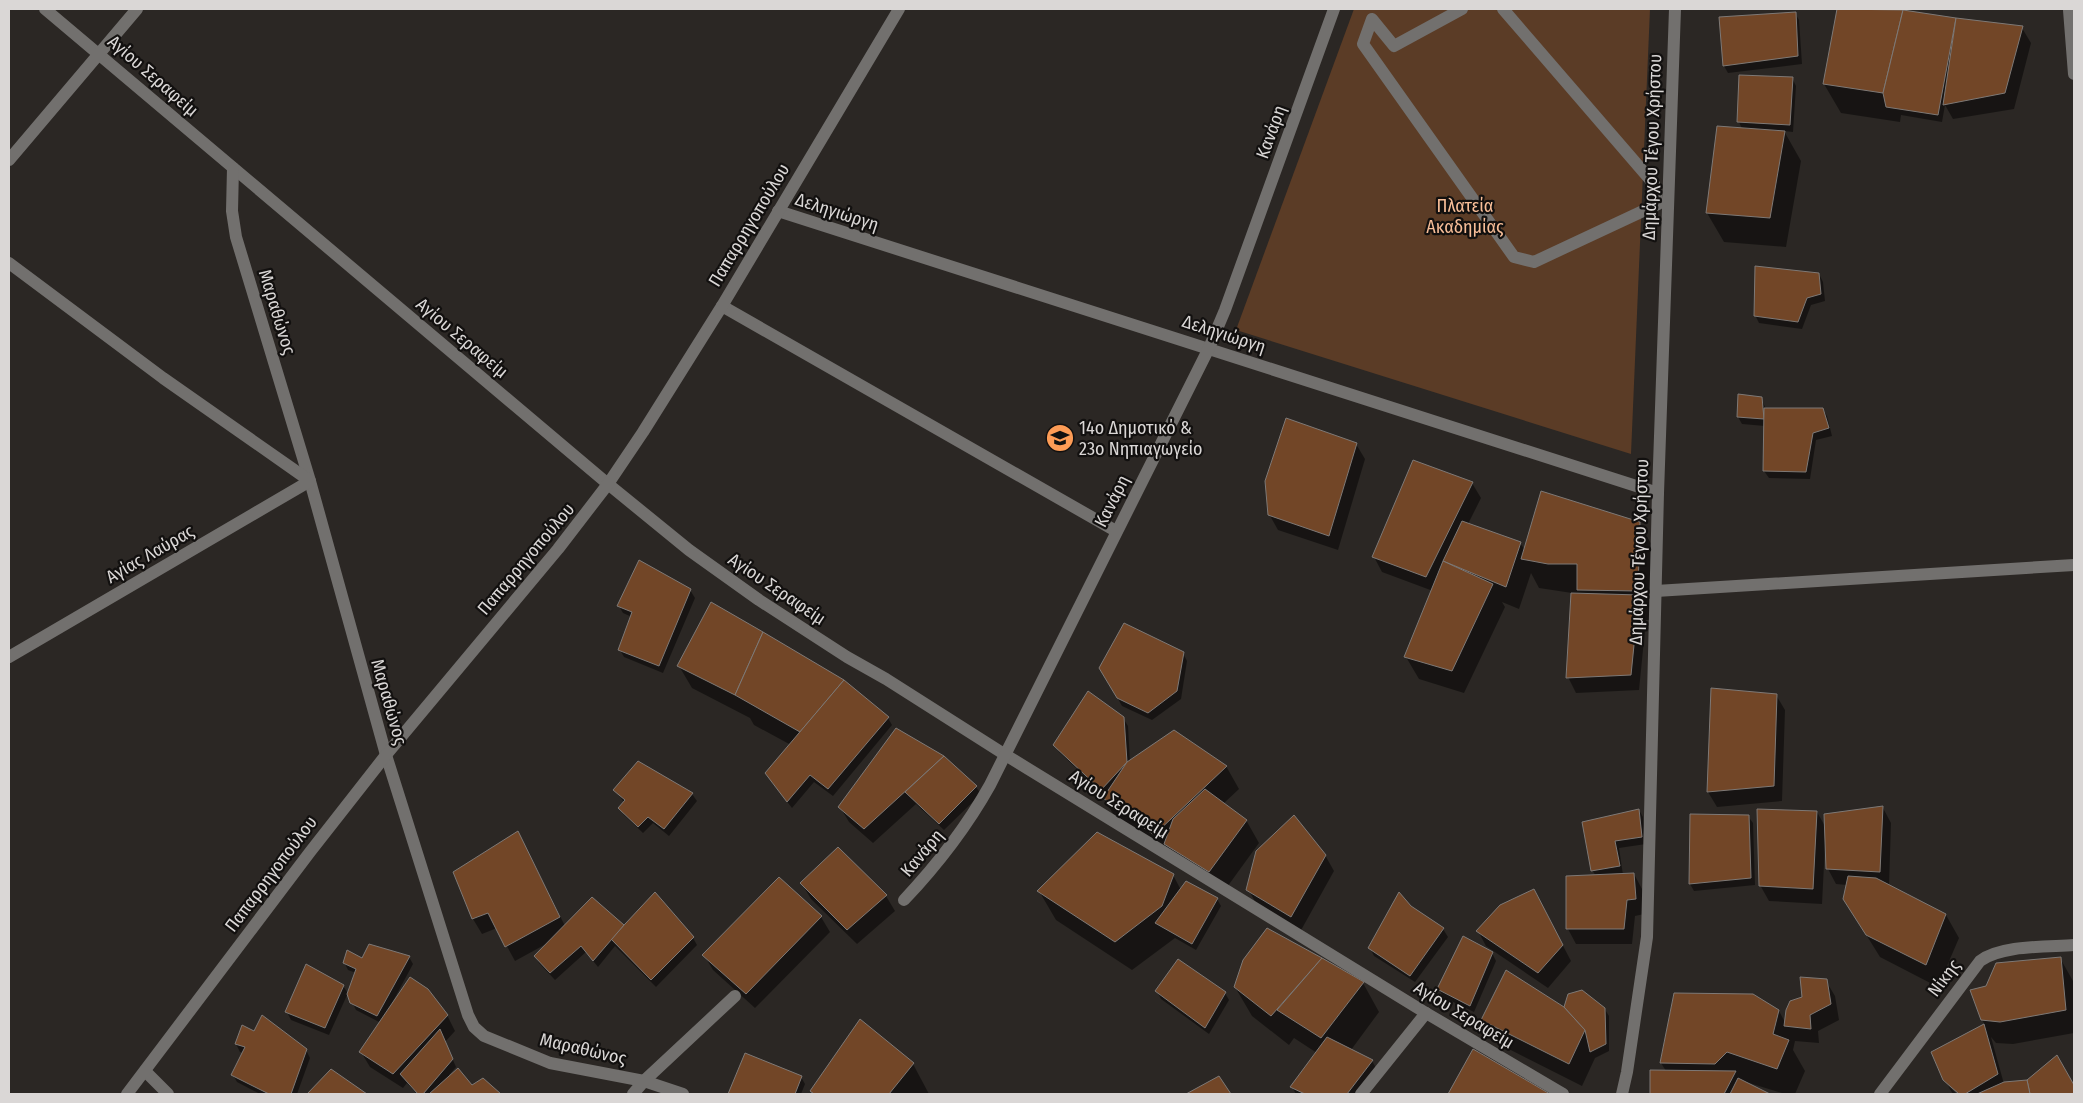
<svg xmlns="http://www.w3.org/2000/svg" width="2083" height="1103" font-family="'Fira Sans Condensed',sans-serif">
<style>
.green{fill:#5b3c26}
.shadow{fill:#0007}
.building{fill:#724627;stroke:#7e7976}
.lines{fill:none;stroke-linecap:round;stroke-linejoin:round}
.minor{stroke:#72706e;stroke-width:12}
.labels{text-anchor:middle;stroke-width:4.5;stroke-linejoin:round;paint-order:stroke}
.street-label{font-size:18px;fill:#dad7d6;stroke:#12100f}
.park-label{font-size:18px;fill:#f8be98;stroke:#12100f}
.poi-label{font-size:18px;fill:#dad7d6;stroke:#12100f;text-anchor:start}
</style>
<rect width="100%" height="100%" fill="#2b2724"/>
<polygon class="green" points="1354,9 1650,9 1631,454 1236,330"/>
<g class="shadow">
<polygon points="1795,13 1799,20 1802,64 1728,73 1724,66"/>
<polygon points="1955,20 1957,21 2022,28 2031,43 2014,109 1953,119 1945,105 1942,122 1901,115 1900,122 1841,113 1824,84"/>
<polygon points="1792,78 1796,86 1793,132 1784,131 1801,161 1786,247 1724,242 1707,213 1742,129 1739,122"/>
<polygon points="1819,274 1823,282 1825,301 1811,305 1802,329 1759,323 1755,315"/>
<polygon points="1761,398 1766,409 1823,409 1827,416 1832,436 1816,440 1810,479 1769,478 1764,471 1765,426 1742,424 1738,417"/>
<polygon points="1356,444 1365,459 1338,550 1278,530 1269,514"/>
<polygon points="1472,483 1481,498 1468,524 1520,543 1525,550 1639,523 1656,552 1654,620 1646,620 1639,690 1576,693 1568,677 1572,593 1539,588 1531,573 1519,609 1502,602 1505,607 1464,693 1419,679 1406,657 1433,591 1382,572 1374,557"/>
<polygon points="690,590 695,598 663,673 624,657 620,650 632,617 623,613 619,606"/>
<polygon points="1183,653 1187,661 1181,699 1152,720 1122,706 1101,668"/>
<polygon points="679,666 888,718 892,725 833,796 814,782 792,808 771,781 791,745 754,725 750,718 692,688"/>
<polygon points="1776,695 1785,710 1782,801 1717,807 1708,792"/>
<polygon points="1123,718 1128,726 1130,762 1226,766 1239,789 1223,804 1246,820 1259,843 1222,894 1117,821 1104,798 1106,796 1059,752 1055,745"/>
<polygon points="897,729 943,757 976,787 981,794 944,830 916,804 873,843 849,822 840,807"/>
<polygon points="615,790 692,794 697,801 669,836 653,823 643,833 624,815 620,808 624,802"/>
<polygon points="1883,808 1891,823 1889,886 1946,915 1959,938 1938,987 1880,957 1844,899 1847,885 1836,884 1828,869 1827,845 1825,845 1822,904 1769,901 1760,885 1817,812 1826,828"/>
<polygon points="1639,810 1643,817 1646,844 1619,848 1623,875 1634,874 1642,889 1644,914 1635,916 1632,944 1576,944 1568,929 1596,876 1592,870"/>
<polygon points="1691,815 1748,816 1753,823 1755,885 1694,891 1690,884"/>
<polygon points="526,848 565,926 592,898 624,927 693,938 697,945 656,987 615,946 598,967 586,952 555,980 539,963 535,956 546,944 515,961 497,928 482,934 473,919"/>
<polygon points="838,849 886,896 895,911 857,944 811,899 802,884"/>
<polygon points="1325,855 1334,871 1300,932 1257,905 1248,889"/>
<polygon points="1173,875 1181,890 1217,899 1221,906 1196,950 1175,938 1132,970 1056,920 1039,891"/>
<polygon points="1411,906 1443,929 1448,937 1415,982 1374,956 1370,948"/>
<polygon points="1542,906 1571,961 1548,988 1486,946 1478,931"/>
<polygon points="821,917 830,932 755,1008 713,970 704,955"/>
<polygon points="1268,930 1363,983 1379,1012 1351,1050 1372,1061 1376,1068 1357,1094 1296,1094 1292,1087 1317,1053 1294,1038 1289,1045 1252,1016 1235,987"/>
<polygon points="1492,953 1496,961 1474,1012 1443,997 1439,989"/>
<polygon points="409,957 413,964 392,1003 447,1015 455,1031 445,1042 456,1067 449,1075 472,1087 483,1080 499,1094 417,1094 407,1083 403,1088 370,1067 361,1052 381,1023 356,1010 352,1002 356,973 348,970 344,962"/>
<polygon points="2060,958 2073,981 2074,1033 2013,1044 1996,1043 1991,1037 2004,1084 2027,1081 2057,1057 2074,1088 2074,1094 1961,1094 1946,1080 1933,1052 1985,1025 1982,1020 1987,987"/>
<polygon points="1826,981 1835,996 1839,1020 1818,1031 1819,1043 1795,1041 1793,1050 1805,1071 1795,1094 1785,1094 1746,1082 1767,1094 1652,1094 1651,1071 1666,1071 1661,1063 1779,1011 1786,1024 1803,998"/>
<polygon points="343,986 348,993 329,1035 291,1020 287,1012"/>
<polygon points="1157,991 1225,993 1229,1000 1209,1034 1161,999"/>
<polygon points="1604,1008 1609,1016 1609,1051 1595,1058 1582,1086 1495,1042 1482,1020 1564,1009"/>
<polygon points="236,1044 306,1050 310,1058 297,1094 260,1094 237,1082 233,1075 244,1053 240,1052"/>
<polygon points="1474,1051 1547,1094 1450,1094"/>
<polygon points="746,1055 801,1077 805,1084 801,1094 729,1094"/>
<polygon points="913,1064 929,1094 814,1094 812,1091"/>
<polygon points="332,1071 364,1094 309,1094"/>
<polygon points="1948,1086 1957,1094 1953,1094"/>
</g>
<g class="building">
<polygon points="1837,9 1903,10 1883,93 1823,84"/>
<polygon points="1903,10 1956,18 1938,115 1886,107 1883,93"/>
<polygon points="1796,12 1798,56 1723,66 1719,17"/>
<polygon points="1956,18 2023,26 2005,93 1943,105"/>
<polygon points="1739,75 1793,77 1790,125 1737,122"/>
<polygon points="1717,126 1785,131 1770,218 1706,213"/>
<polygon points="1755,266 1819,273 1821,294 1807,298 1798,322 1754,316"/>
<polygon points="1738,394 1762,397 1764,419 1737,417"/>
<polygon points="1764,408 1823,408 1829,428 1813,433 1806,472 1763,471"/>
<polygon points="1286,418 1357,443 1329,536 1268,515 1265,481"/>
<polygon points="1413,460 1473,482 1426,577 1372,557"/>
<polygon points="1541,491 1640,522 1638,591 1577,590 1577,564 1548,564 1521,559"/>
<polygon points="1462,521 1521,542 1506,587 1443,561"/>
<polygon points="639,560 691,589 659,666 618,650 632,612 617,606"/>
<polygon points="1443,561 1493,584 1452,671 1404,657"/>
<polygon points="1571,593 1639,595 1631,675 1566,678"/>
<polygon points="711,602 763,632 735,695 677,666"/>
<polygon points="1124,623 1184,652 1177,691 1148,713 1117,698 1099,668"/>
<polygon points="763,632 844,680 800,732 735,695"/>
<polygon points="844,680 889,717 828,789 810,775 787,802 765,773"/>
<polygon points="1711,688 1777,694 1774,786 1707,792"/>
<polygon points="1088,691 1124,717 1127,762 1101,790 1053,745"/>
<polygon points="896,728 944,756 864,829 838,807"/>
<polygon points="1174,730 1227,766 1154,835 1103,798 1127,762"/>
<polygon points="944,756 977,786 939,824 905,792"/>
<polygon points="638,761 693,793 664,829 648,817 638,827 618,808 625,800 613,790"/>
<polygon points="1205,789 1247,820 1209,872 1164,844 1173,819"/>
<polygon points="1883,806 1880,872 1826,869 1824,814"/>
<polygon points="1639,809 1642,837 1615,841 1620,866 1591,871 1582,822"/>
<polygon points="1757,809 1817,811 1813,889 1759,886"/>
<polygon points="1690,814 1749,815 1751,878 1689,884"/>
<polygon points="1294,815 1326,855 1291,917 1246,890 1256,851"/>
<polygon points="518,831 560,917 505,947 488,913 472,919 453,872"/>
<polygon points="1097,832 1174,874 1162,906 1115,942 1037,891"/>
<polygon points="838,847 887,895 847,930 800,883"/>
<polygon points="1634,873 1636,899 1627,900 1624,929 1566,929 1566,876"/>
<polygon points="1848,876 1876,878 1946,914 1926,965 1866,935 1843,899"/>
<polygon points="779,877 822,916 746,994 702,955"/>
<polygon points="1186,881 1218,898 1192,944 1155,923"/>
<polygon points="1534,889 1563,945 1538,973 1476,931 1500,905"/>
<polygon points="655,892 694,937 651,980 611,939"/>
<polygon points="1399,892 1411,906 1444,928 1410,976 1368,948"/>
<polygon points="592,897 624,925 593,961 581,946 550,973 534,956"/>
<polygon points="1267,928 1322,958 1271,1016 1234,987 1243,960"/>
<polygon points="1463,936 1493,952 1470,1006 1437,989"/>
<polygon points="369,944 410,956 377,1016 350,1003 347,994 356,969 343,963 347,950 362,958"/>
<polygon points="2061,957 2066,1010 2000,1022 1981,1020 1970,990 1986,986 1996,963"/>
<polygon points="1322,958 1364,982 1321,1038 1277,1010"/>
<polygon points="1178,959 1226,992 1205,1028 1155,991"/>
<polygon points="306,964 344,985 325,1028 285,1012"/>
<polygon points="1506,970 1564,1007 1585,1030 1569,1064 1481,1020"/>
<polygon points="410,977 428,989 448,1015 393,1074 359,1052"/>
<polygon points="1800,977 1827,979 1831,1004 1810,1015 1811,1029 1784,1026 1786,1010 1790,1001 1802,997"/>
<polygon points="1582,990 1605,1008 1606,1044 1590,1052 1585,1030 1564,1007 1568,994"/>
<polygon points="1674,993 1753,994 1779,1010 1773,1034 1789,1040 1777,1069 1727,1052 1715,1064 1660,1063"/>
<polygon points="262,1015 307,1049 291,1094 269,1094 231,1075 245,1047 235,1044 242,1025 254,1031"/>
<polygon points="860,1019 914,1063 889,1094 814,1094 810,1091"/>
<polygon points="1984,1024 1998,1074 1965,1094 1959,1094 1943,1080 1931,1052"/>
<polygon points="440,1029 453,1059 423,1094 418,1094 400,1074"/>
<polygon points="1327,1037 1373,1060 1347,1094 1305,1094 1290,1087"/>
<polygon points="1473,1049 1550,1094 1448,1094"/>
<polygon points="745,1053 802,1076 795,1094 728,1094"/>
<polygon points="2057,1055 2074,1085 2074,1094 2030,1094 2027,1080"/>
<polygon points="458,1068 472,1085 483,1078 501,1094 429,1094"/>
<polygon points="331,1069 367,1094 307,1094"/>
<polygon points="1650,1070 1736,1071 1724,1094 1650,1094"/>
<polygon points="1219,1076 1231,1094 1186,1094"/>
<polygon points="1738,1078 1770,1094 1730,1094"/>
<polygon points="2027,1080 2030,1094 1977,1094 2004,1082"/>
</g>
<g class="lines">
<g class="minor">
<polyline points="45,9 608,484 689,550 759,600 847,657 886,679 1004,754 1426,1013 1563,1094"/>
<polyline points="1462,9 1394,46 1372,19 1363,44 1514,257 1534,262 1658,204 1654,184 1503,9"/>
<polyline points="2069,10 2074,74"/>
<polyline points="9,160 137,9"/>
<polyline points="233,168 232,211 236,237 310,481 386,755 468,1015 474,1027 484,1036 550,1063 644,1081 683,1094"/>
<polyline points="778,211 1658,493"/>
<polyline points="9,263 163,378 310,481 9,657"/>
<polyline points="722,306 1116,531"/>
<polyline points="1656,591 2074,565"/>
<path d="M904 900C938 864 966 828 990 785L1209 348 1225 310 1334 9"/>
<polyline points="145,1071 168,1094"/>
<polyline points="127,1094 310,852 386,755 558,549 608,484 643,432 722,306 899,9"/>
<polyline points="633,1094 644,1081 735,996"/>
<polyline points="1361,1094 1426,1013"/>
<polyline points="1622,1094 1627,1072 1647,937 1658,493 1675,9"/>
<path d="M1880 1094 1980 961C2001 945 2047 947 2074 945"/>
</g>
</g>
<defs>
<symbol id="school-disc" viewBox="-11 -11 22 22"><circle r="9.5" fill="#fd9c56" stroke="#12100f"/><path d="M0-5L7-2L0 1L-7-2ZM-4 1L0 2.5L4 1V4Q0 6-4 4Z" fill="#111"/></symbol>
</defs>
<g fill-rule="evenodd">
<use href="#school-disc" x="1044" y="422" width="32" height="32"/>
</g>
<g class="labels">
<g class="street-label">
<text transform="translate(153 76) rotate(41)" y="6">Αγίου Σεραφείμ</text>
<text transform="translate(1271 132) rotate(-70)" y="6">Κανάρη</text>
<text transform="translate(1652 147) rotate(-88)" y="6">Δημάρχου Τέγου Χρήστου</text>
<text transform="translate(837 212) rotate(18)" y="6">Δεληγιώργη</text>
<text transform="translate(749 225) rotate(-59)" y="6">Παπαρρηγοπούλου</text>
<text transform="translate(277 312) rotate(73)" y="6">Μαραθώνος</text>
<text transform="translate(1224 334) rotate(18)" y="6">Δεληγιώργη</text>
<text transform="translate(462 338) rotate(40)" y="6">Αγίου Σεραφείμ</text>
<text transform="translate(1112 501) rotate(-63)" y="6">Κανάρη</text>
<text transform="translate(1639 552) rotate(-88)" y="6">Δημάρχου Τέγου Χρήστου</text>
<text transform="translate(150 554) rotate(-30)" y="6">Αγίας Λαύρας</text>
<text transform="translate(526 559) rotate(-50)" y="6">Παπαρρηγοπούλου</text>
<text transform="translate(777 589) rotate(34)" y="6">Αγίου Σεραφείμ</text>
<text transform="translate(389 702) rotate(74)" y="6">Μαραθώνος</text>
<text transform="translate(1119 804) rotate(32)" y="6">Αγίου Σεραφείμ</text>
<text transform="translate(922 853) rotate(-50)" y="6">Κανάρη</text>
<text transform="translate(271 874) rotate(-53)" y="6">Παπαρρηγοπούλου</text>
<text transform="translate(1944 978) rotate(-53)" y="6">Νίκης</text>
<text transform="translate(1464 1015) rotate(31)" y="6">Αγίου Σεραφείμ</text>
<text transform="translate(583 1049) rotate(13)" y="6">Μαραθώνος</text>
</g>
<g class="park-label">
<text x="1465" y="212">Πλατεία<tspan x="1465" dy="21">Ακαδημίας</tspan></text>
</g>
<g class="poi-label">
<text x="1079" y="434">14ο Δημοτικό &amp;<tspan x="1079" dy="21">23ο Νηπιαγωγείο</tspan></text>
</g>
</g>
<rect width="2083" height="1103" fill="none" stroke="#dad7d6" stroke-width="20"/>
</svg>
